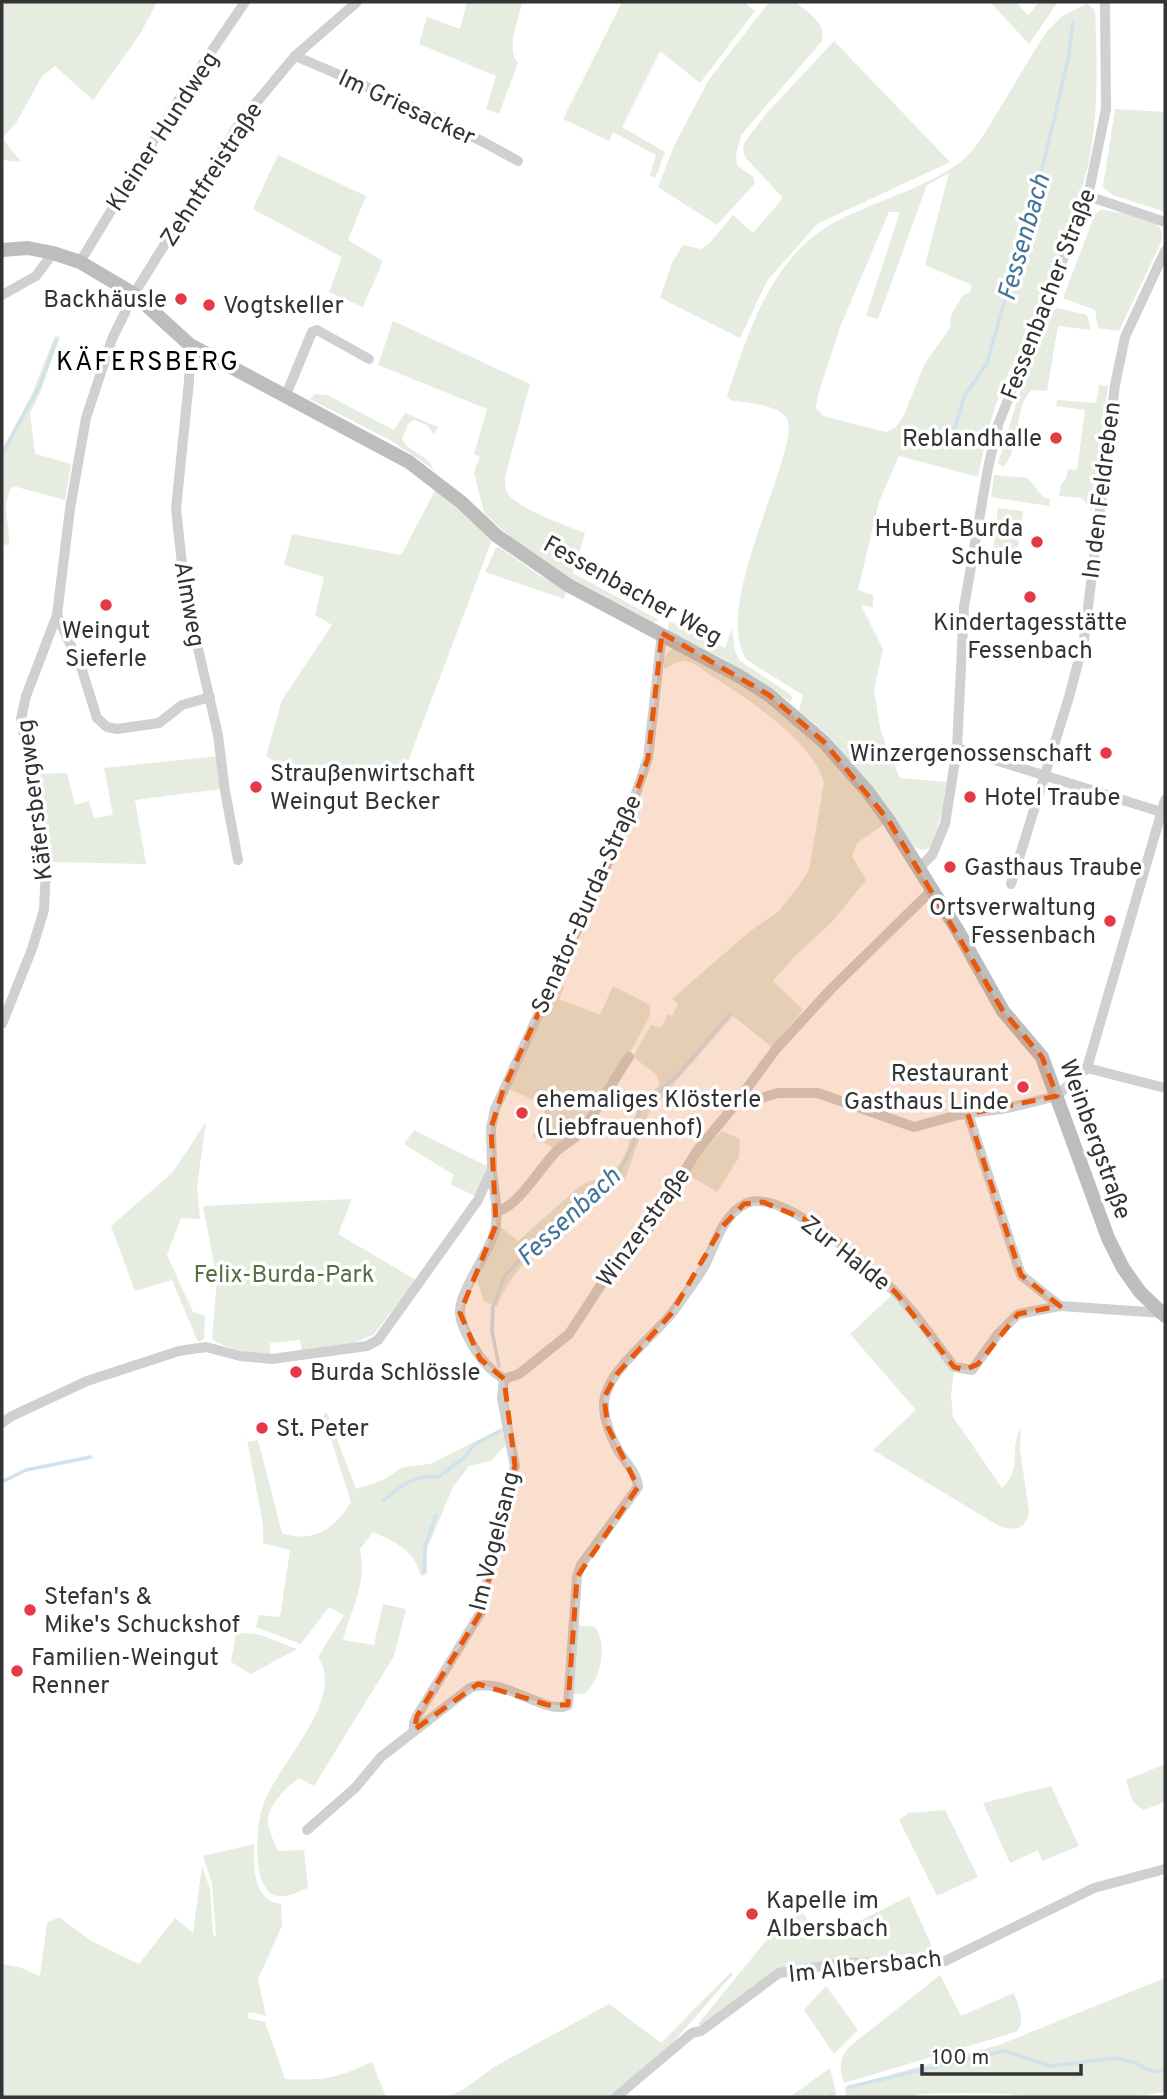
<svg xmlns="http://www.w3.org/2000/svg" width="1167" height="2099" font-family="Overpass,sans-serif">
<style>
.green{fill:#e6ecdf;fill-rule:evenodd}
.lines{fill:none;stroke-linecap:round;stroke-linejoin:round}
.stream{stroke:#cfe2ee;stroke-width:3.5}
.street{stroke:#d0d0d0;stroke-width:10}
.secondary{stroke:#bdbdbd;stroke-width:14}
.marked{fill:#e8590c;fill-opacity:0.2;stroke:#e8590c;stroke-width:5;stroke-dasharray:14 9;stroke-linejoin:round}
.poi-dot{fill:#e63946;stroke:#fff;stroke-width:2.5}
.labels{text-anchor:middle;stroke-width:7;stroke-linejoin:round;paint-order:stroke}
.street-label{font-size:24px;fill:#333;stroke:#fff}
.poi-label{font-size:24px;fill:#333;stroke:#fff;text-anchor:start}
.park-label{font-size:24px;fill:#56703f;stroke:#fff}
.water-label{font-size:26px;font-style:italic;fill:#3f7597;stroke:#fff}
.neighbourhood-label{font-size:26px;letter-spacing:2px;fill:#000;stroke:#fff}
</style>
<rect width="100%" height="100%" fill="#fff"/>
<g class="green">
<polygon points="2,2 157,2 140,34 93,100 55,66 42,76 16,123 2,138 21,162 2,160"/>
<path d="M467 2H522C519 20 505 48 518 63L499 114 486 109 496 76 419 44 427 17 460 29Z"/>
<polygon points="622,2 744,2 755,11 700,83 660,51 622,127 665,152 655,178 650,175 656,155 613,132 609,141 563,119"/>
<path d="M769 2H795C808 13 826 22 822 41L741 135 736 156 737 165 753 177 755 183 717 225 658 187 674 146 708 81Z"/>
<polygon points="990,2 1016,2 1028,15 1039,2 1058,2 1029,44"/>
<path d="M1087 4 1095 10C1097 61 1099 115 1088 165 1078 208 1061 250 1047 292 1038 320 1020 347 1008 374 993 406 985 442 978 477L899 456 879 502 858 590 873 595V607L861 605 883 649 874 690 881 732 900 778 946 782C943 806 940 827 929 848L923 850 914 847 869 785 828 735 799 711 803 695 747 660C708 607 806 442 786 417 775 404 747 403 730 400L727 396C749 330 772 254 839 220 878 200 923 189 959 163 975 151 985 133 995 116 1013 88 1029 58 1048 30L1062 16ZM949 173 925 265 967 283 972 286 969 293 963 295 951 315 950 328 925 363 904 415 896 427 886 432 823 416 816 408 818 395 840 327 889 212H900L866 316 878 319 927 185Z"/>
<polygon points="834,41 950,162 817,224 767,281 740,338 660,298 672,263 683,245 701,249 708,245 733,215 753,233 783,198 745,157 743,148 744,143 766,114"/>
<polygon points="1115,109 1165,112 1165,212 1113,195 1103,187"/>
<polygon points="278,155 366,196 348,240 383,261 363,307 329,292 342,257 253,209"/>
<path d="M1101 210C1111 210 1148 219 1156 224 1162 228 1162 234 1162 240L1119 331 1098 328 1095 310 1063 298 1095 214Z"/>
<path d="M1057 308 1087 315 1091 330 1058 326 1047 391 1032 390C1012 409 1023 446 1003 467L998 463 1023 382 1053 311Z"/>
<path d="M393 321 530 384 505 477C505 483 505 488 508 494 519 509 567 526 585 533L573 573 659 620 653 622 571 578 526 551 484 513 474 472 480 457 474 454 487 409 378 365Z"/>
<path d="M55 336 60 337 40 393 30 413 35 454 71 464 65 500 13 486C0 505 10 524 9 545L2 544V450L32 394Z"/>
<polygon points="1099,385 1108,386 1092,511 1082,498 1059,496 1061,484 1066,479 1068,469 1077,470 1085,410 1056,406 1057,400 1096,403"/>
<path d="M315 394 327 395 394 430 405 413 438 427 434 435 427 425 414 420 408 424 402 439C409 453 428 454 433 469L390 440 310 399Z"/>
<polygon points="994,475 1028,478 1043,497 1050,499 1049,506 991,497"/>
<polygon points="436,489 492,540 404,772 290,771 266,756 282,700 332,625 315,615 324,577 284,565 292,534 401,555"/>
<polygon points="998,508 1023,511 1017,555 993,551"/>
<polygon points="499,547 540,576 567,589 564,599 485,572 496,548"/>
<polygon points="669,621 725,648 732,629 735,651 740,661 790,694 792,697 791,702 722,658 668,631"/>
<path d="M672 649H678C703 662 729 675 754 690 806 722 848 775 884 824L857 843 852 856 866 880 832 922 797 954 773 981 803 1010 772 1047 733 1016 649 1112 625 1179C614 1186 605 1184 595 1191 566 1213 509 1272 497 1306L484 1301 477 1281 500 1227 518 1241 580 1186C590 1179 605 1178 614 1170 631 1155 629 1133 636 1114 641 1102 652 1093 660 1084L656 1074 633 1057 651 1025 661 1028 668 1014 672 1016 678 1004 672 999 749 932 778 912 798 887 809 870 824 783C813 741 748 699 712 676 705 672 693 661 684 661 678 660 671 666 665 669 660 662 666 653 672 649Z"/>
<polygon points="219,756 221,789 135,800 146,864 50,862 34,774 67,773 75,805 89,801 94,818 113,815 104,768"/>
<polygon points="558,983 564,987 559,999 600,1015 613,986 650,1005 650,1015 629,1055 584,1124 554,1149 533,1136 547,1106 507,1088"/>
<polygon points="206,1122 197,1186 200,1219 181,1218 167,1255 193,1312 205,1315 204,1339 198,1342 172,1280 135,1291 111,1226 173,1172"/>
<polygon points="414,1130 487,1166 484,1179 475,1196 450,1184 454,1175 404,1144"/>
<polygon points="722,1131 740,1139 739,1157 717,1192 687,1174 697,1158"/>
<path d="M352 1199 338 1234 416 1280 373 1335 348 1345 302 1352 300 1340 270 1343V1354C251 1353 228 1350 212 1339L217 1280 203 1206Z"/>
<path d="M893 1294 954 1371 951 1395 953 1417 1002 1488C1024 1468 1008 1446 1021 1429L1020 1450 1029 1511C1026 1530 1015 1531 999 1526L873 1450 916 1410 850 1334Z"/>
<path d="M327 1413 356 1489 383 1480 403 1467 430 1464 504 1427 507 1444 491 1461 469 1466 453 1487 427 1549V1573L421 1576C414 1550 396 1542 373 1532L360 1549C367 1584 352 1607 343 1640L374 1645 383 1604 406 1609 394 1656 314 1786 299 1778C287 1787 271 1802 268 1818 267 1829 274 1841 278 1851L304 1850 308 1888C299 1891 287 1898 277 1896 252 1891 256 1832 261 1812 271 1769 348 1701 318 1657L344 1615 329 1607 301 1644 256 1627 259 1615 280 1617 290 1550 263 1543V1525L245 1428 248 1442 258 1440 282 1533C314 1544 335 1528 351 1502L324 1417V1414Z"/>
<path d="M575 1625 595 1627C608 1645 601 1680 584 1694H574Z"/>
<polygon points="246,1633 261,1635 297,1649 251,1674 231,1662 236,1634"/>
<polygon points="1165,1764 1165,1802 1143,1810 1133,1802 1126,1780"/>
<polygon points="1051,1786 1079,1846 1042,1861 1038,1850 1010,1863 983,1803"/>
<polygon points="945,1810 978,1877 937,1896 899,1820 909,1813"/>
<path d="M254 1844C254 1866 252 1900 281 1904L282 1926 258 1979 266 2016 249 2012 247 2018 265 2022 285 2079C324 2081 337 2078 372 2062L386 2097H2V1964L19 1967 40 1976 47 1923 59 1917 91 1941 139 1964 175 1918 193 1933 202 1866 210 1889 213 1935 216 1936 212 1883 203 1856Z"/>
<polygon points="909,1896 937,1957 777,1971 702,2026 698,2024 770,1936 799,1908 822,1940"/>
<polygon points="731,1972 733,1974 667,2049 613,2097 447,2097 464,2089 494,2067 609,2004 661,2043"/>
<path d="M940 1975 961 2016 1014 1993C1018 2007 1027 2020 1016 2032L844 2083C839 2068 839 2059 849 2047Z"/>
<polygon points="1165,1978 1165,2092 1134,2097 1026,2097 1008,2094 963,2093 921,2094 909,2097 846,2097 845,2087 999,2045"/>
<polygon points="826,1986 858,2030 834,2054 804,2010"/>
<polygon points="830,2068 837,2097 790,2097"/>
</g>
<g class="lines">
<g class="stream">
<polyline points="950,445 964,397 987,363 1045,157 1068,60 1073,22"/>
<polyline points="2,454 40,385 56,341"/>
<polyline points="499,1366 492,1331 493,1307 505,1275 594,1186 618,1174 633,1145 639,1112 684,1068 730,1014"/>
<polyline points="2,1482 26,1470 91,1457"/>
<path d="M383 1501C403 1485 412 1475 438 1477L464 1458 474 1445 500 1431"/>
<polyline points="424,1573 425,1547 436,1515"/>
<polyline points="849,2087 1004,2051 1051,2066 1115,2058 1133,2062 1151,2071 1165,2071"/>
<polyline points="828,2097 832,2094"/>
</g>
<g class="street">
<path d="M295 56C371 88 446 120 518 161"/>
<polyline points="1088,196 1165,222"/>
<polyline points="80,262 177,102 245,2"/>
<polyline points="2,295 36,276 53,253"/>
<polyline points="190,345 189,381 176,509 185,592 218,735 225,791 238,860"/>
<polyline points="286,395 312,332 317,330 369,359"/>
<polyline points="57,615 82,670 97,718 107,727 117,729 159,723 182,705 210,697"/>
<polyline points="957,748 1161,812"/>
<polyline points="919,868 932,855 945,824 957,748 964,607 988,468 998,425 1088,196 1106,109 1105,2"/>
<polyline points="1011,884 1069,697 1084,640 1115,385 1125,337 1165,251"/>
<polyline points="2,1024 32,949 44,910 46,868 21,719 26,696 57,615 70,509 86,418 112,339 134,294 241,121 295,56 357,2"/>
<polyline points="1087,1068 1165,1088"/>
<polyline points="734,1106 778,1093 818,1093 914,1127 958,1115 1008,1108 1057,1096 1087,1068 1165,800"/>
<polyline points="968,1114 1021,1275 1060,1306"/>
<path d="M492 1172C494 1190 499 1212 495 1231 489 1253 458 1293 460 1314 461 1325 467 1335 472 1344 480 1359 489 1370 504 1379L519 1374 569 1334 605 1279 647 1232 697 1151 734 1106 776 1049 831 989 932 890"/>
<path d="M496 1212C516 1208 539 1170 553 1155 561 1145 574 1141 582 1130 600 1108 612 1081 629 1057"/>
<polyline points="2,1423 12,1416 87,1381 179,1351 206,1347 240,1356 272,1359 367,1346 378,1340 478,1200 492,1169 491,1128 495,1109 624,828 648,758 662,633"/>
<polyline points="414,1730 414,1723 417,1716 481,1612 498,1523 515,1466 502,1398 504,1379"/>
<path d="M307 1830 355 1788 381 1757 470 1688C502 1674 546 1717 568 1705L577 1577 581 1565 638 1487C637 1473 625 1462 618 1450 611 1437 604 1420 604 1405 604 1371 657 1335 675 1309 685 1294 697 1280 705 1265 716 1243 722 1216 745 1204 780 1185 870 1268 895 1292 917 1314 935 1342 954 1367L972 1370 998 1334 1018 1314 1060 1306 1163 1313"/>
<polyline points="616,2097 692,2033 701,2031 779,1973 844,1963 945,1961 1094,1888 1165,1869"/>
</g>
<polyline class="secondary" points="2,250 28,248 53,253 80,262 134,294 190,345 409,462 461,502 497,536 568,585 739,676 769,695 824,742 868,792 889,821 958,931 1003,1011 1042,1057 1108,1238 1123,1268 1140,1292 1165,1316"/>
</g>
<path class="marked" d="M662 633 769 695 824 742 889 821 1003 1011 1042 1057 1057 1096 968 1114 1021 1275 1060 1306 1018 1314 978 1364 965 1370 954 1367 896 1293 816 1224 763 1202 744 1204 722 1227 671 1314 616 1375 604 1398 608 1427 638 1487 577 1577 568 1705H548L478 1684 414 1730 417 1716 481 1612 515 1466 504 1379 480 1359 460 1313 496 1225 491 1128 503 1090 624 828 648 758Z"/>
<g class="poi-dot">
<circle cx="181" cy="299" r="7"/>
<circle cx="209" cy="305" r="7"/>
<circle cx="1056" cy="438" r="7"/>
<circle cx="1037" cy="542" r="7"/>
<circle cx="1030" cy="597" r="7"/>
<circle cx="106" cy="605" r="7"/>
<circle cx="1106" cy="753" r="7"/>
<circle cx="256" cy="787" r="7"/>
<circle cx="970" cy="797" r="7"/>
<circle cx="950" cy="867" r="7"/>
<circle cx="1110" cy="921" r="7"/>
<circle cx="1023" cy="1087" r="7"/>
<circle cx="522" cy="1113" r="7"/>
<circle cx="296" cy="1372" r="7"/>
<circle cx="262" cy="1428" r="7"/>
<circle cx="30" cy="1610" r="7"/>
<circle cx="17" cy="1671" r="7"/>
<circle cx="752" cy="1914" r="7"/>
</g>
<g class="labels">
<g class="street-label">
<text transform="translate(407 107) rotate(25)" y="8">Im Griesacker</text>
<text transform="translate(162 131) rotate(-57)" y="8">Kleiner Hundweg</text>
<text transform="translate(211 174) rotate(-57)" y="8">Zehntfreistraße</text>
<text transform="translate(1048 294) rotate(-69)" y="8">Fessenbacher Straße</text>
<text transform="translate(1101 490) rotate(-83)" y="8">In den Feldreben</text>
<text transform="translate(633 590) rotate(29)" y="8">Fessenbacher Weg</text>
<text transform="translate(190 604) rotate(80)" y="8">Almweg</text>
<text transform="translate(34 800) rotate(-97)" y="8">Käfersbergweg</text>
<text transform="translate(586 904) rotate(-66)" y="8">Senator-Burda-Straße</text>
<text transform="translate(1096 1139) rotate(70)" y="8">Weinbergstraße</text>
<text transform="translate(643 1227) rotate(-54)" y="8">Winzerstraße</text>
<text transform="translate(846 1253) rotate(38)" y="8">Zur Halde</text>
<text transform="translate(494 1541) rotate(-76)" y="8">Im Vogelsang</text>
<text transform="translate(865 1966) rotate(-6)" y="8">Im Albersbach</text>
</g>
<g class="poi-label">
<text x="167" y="307" text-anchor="end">Backhäusle</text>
<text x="223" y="313">Vogtskeller</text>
<text x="1042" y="446" text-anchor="end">Reblandhalle</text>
<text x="1023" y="536" text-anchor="end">Hubert-Burda<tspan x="1023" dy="28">Schule</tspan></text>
<text x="1030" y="630" text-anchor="middle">Kindertagesstätte<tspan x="1030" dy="28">Fessenbach</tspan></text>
<text x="106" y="638" text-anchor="middle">Weingut<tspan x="106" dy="28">Sieferle</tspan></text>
<text x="1092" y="761" text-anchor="end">Winzergenossenschaft</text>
<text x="270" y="781">Straußenwirtschaft<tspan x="270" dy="28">Weingut Becker</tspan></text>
<text x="984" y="805">Hotel Traube</text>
<text x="964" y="875">Gasthaus Traube</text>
<text x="1096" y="915" text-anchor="end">Ortsverwaltung<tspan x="1096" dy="28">Fessenbach</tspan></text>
<text x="1009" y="1081" text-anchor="end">Restaurant<tspan x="1009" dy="28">Gasthaus Linde</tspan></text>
<text x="536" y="1107">ehemaliges Klösterle<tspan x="536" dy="28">(Liebfrauenhof)</tspan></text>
<text x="310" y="1380">Burda Schlössle</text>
<text x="276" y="1436">St. Peter</text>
<text x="44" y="1604">Stefan's &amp;<tspan x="44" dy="28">Mike's Schuckshof</tspan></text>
<text x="31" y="1665">Familien-Weingut<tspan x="31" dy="28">Renner</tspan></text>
<text x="766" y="1908">Kapelle im<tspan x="766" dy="28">Albersbach</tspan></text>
</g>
<g class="park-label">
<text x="284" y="1282">Felix-Burda-Park</text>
</g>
<g class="water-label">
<text transform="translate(1023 237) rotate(-74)" y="9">Fessenbach</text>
<text transform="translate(568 1216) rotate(-43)" y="9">Fessenbach</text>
</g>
<g class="neighbourhood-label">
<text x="148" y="370">KÄFERSBERG</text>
</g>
</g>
<rect width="1167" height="2099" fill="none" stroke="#333333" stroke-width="7"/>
<path d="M922 2064v10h159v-10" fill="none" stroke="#333333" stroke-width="3.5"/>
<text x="932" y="2064" font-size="21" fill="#333333" stroke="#ffffff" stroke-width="5" paint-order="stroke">100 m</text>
</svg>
